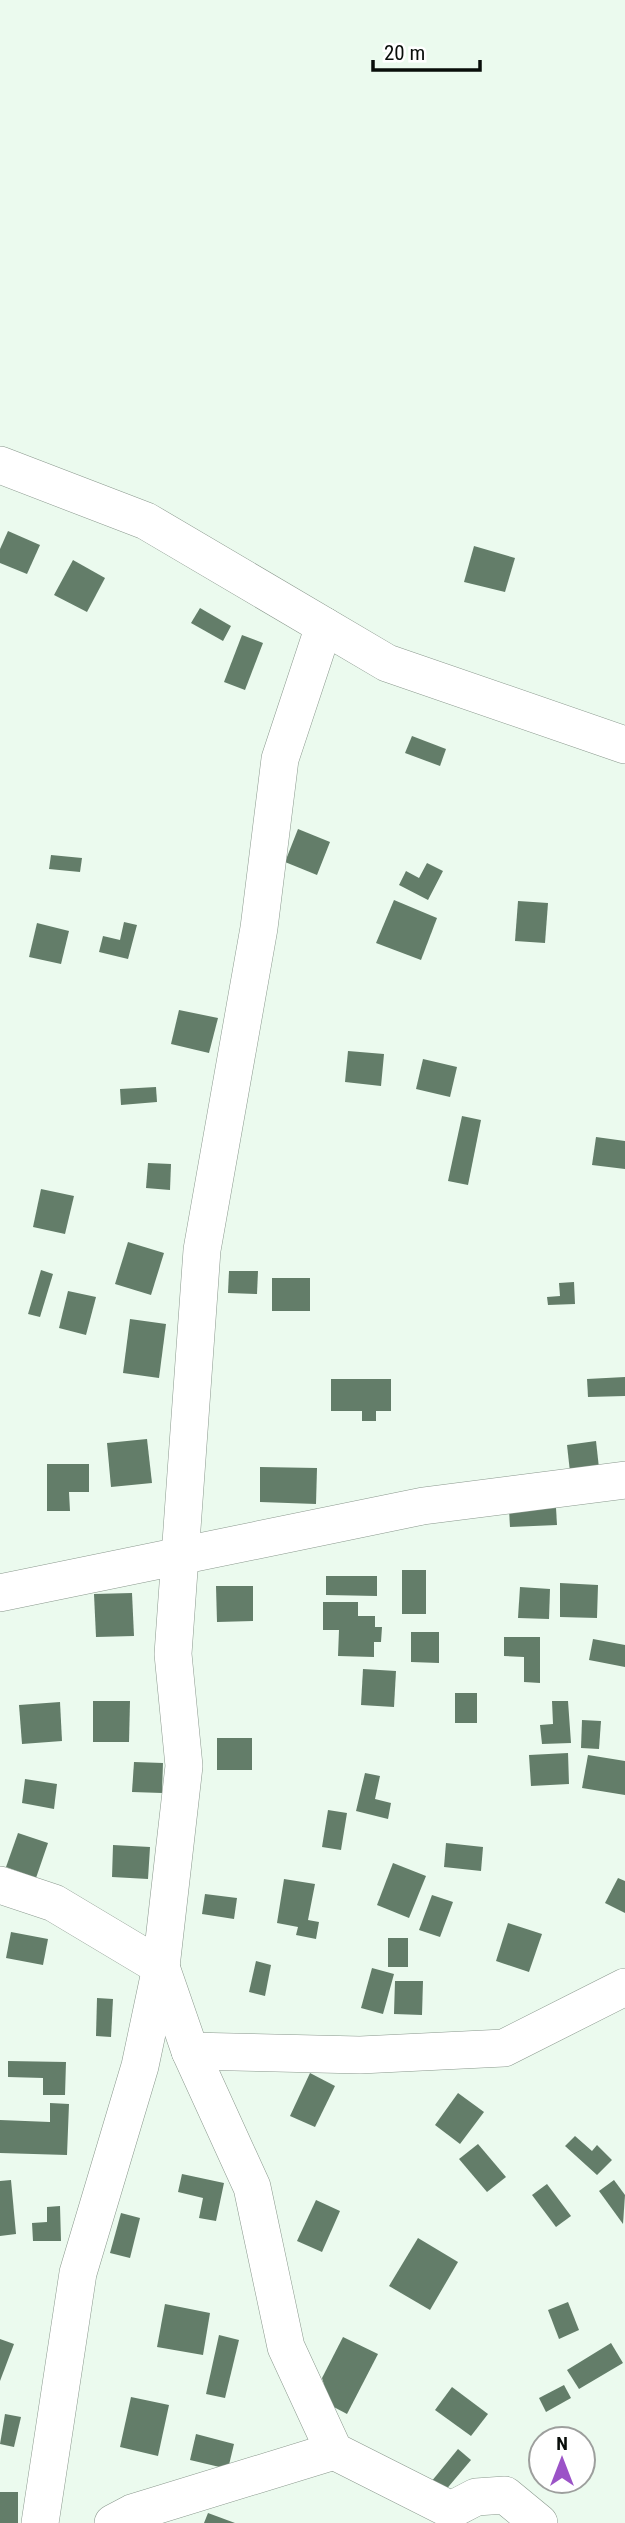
<svg xmlns="http://www.w3.org/2000/svg" width="625" height="2523" font-family="'Roboto Condensed',sans-serif">
<style>
.building{fill:#637d69}
.lines{fill:none;stroke-linecap:round;stroke-linejoin:round}
.minor-casing{stroke:#8a988d;stroke-width:38}
.minor{stroke:#fff;stroke-width:37}
</style>
<rect width="100%" height="100%" fill="#ebfaee"/>
<g class="building">
<polygon points="8,531 40,545 27,574 0,563 0,549"/>
<polygon points="474,546 515,558 505,592 464,582"/>
<polygon points="73,560 105,578 87,612 54,595"/>
<polygon points="200,608 231,626 223,641 191,623"/>
<polygon points="242,635 263,643 245,690 224,682"/>
<polygon points="412,736 446,749 440,766 405,753"/>
<polygon points="298,829 330,842 317,875 285,862"/>
<polygon points="51,855 82,858 80,872 49,869"/>
<polygon points="427,863 443,871 428,900 399,885 406,871 419,878"/>
<polygon points="394,900 437,918 421,960 376,943"/>
<polygon points="518,901 548,903 545,943 515,941"/>
<polygon points="124,922 137,925 128,959 99,952 103,936 120,940"/>
<polygon points="37,923 69,931 61,964 29,957"/>
<polygon points="179,1010 218,1018 209,1053 171,1044"/>
<polygon points="348,1051 384,1054 381,1086 345,1082"/>
<polygon points="423,1059 457,1067 450,1097 416,1089"/>
<polygon points="156,1087 157,1102 121,1105 120,1089"/>
<polygon points="462,1116 481,1120 468,1185 448,1181"/>
<polygon points="596,1137 625,1141 625,1169 592,1165"/>
<polygon points="148,1163 171,1164 170,1190 146,1188"/>
<polygon points="41,1189 74,1196 65,1234 33,1227"/>
<polygon points="128,1242 164,1253 151,1295 115,1284"/>
<polygon points="41,1270 53,1274 40,1317 28,1314"/>
<polygon points="229,1271 258,1271 257,1294 228,1293"/>
<rect x="272" y="1278" width="38" height="33"/>
<polygon points="574,1282 575,1304 548,1305 547,1297 560,1296 559,1283"/>
<polygon points="68,1291 96,1297 86,1335 59,1328"/>
<polygon points="130,1319 166,1324 159,1378 123,1373"/>
<polygon points="625,1377 625,1396 588,1397 587,1379"/>
<polygon points="331,1379 391,1379 391,1411 376,1411 376,1421 362,1421 362,1411 331,1411"/>
<polygon points="147,1439 152,1483 111,1487 107,1443"/>
<polygon points="596,1441 599,1468 570,1472 567,1445"/>
<polygon points="47,1464 89,1464 89,1492 69,1492 70,1511 47,1511"/>
<polygon points="260,1467 317,1468 316,1504 260,1502"/>
<polygon points="556,1508 557,1525 510,1527 509,1510"/>
<rect x="402" y="1570" width="24" height="44"/>
<polygon points="326,1576 377,1576 377,1596 326,1595"/>
<polygon points="560,1583 598,1585 597,1618 560,1617"/>
<polygon points="216,1586 253,1586 253,1621 217,1622"/>
<polygon points="520,1587 550,1589 549,1619 518,1618"/>
<polygon points="132,1593 134,1636 96,1637 94,1594"/>
<polygon points="323,1602 358,1602 358,1616 375,1616 375,1627 382,1627 381,1642 374,1642 374,1657 338,1656 339,1630 323,1630"/>
<polygon points="411,1632 439,1632 439,1663 411,1662"/>
<polygon points="504,1637 540,1637 540,1683 524,1682 524,1657 504,1656"/>
<polygon points="593,1639 625,1645 625,1667 589,1660"/>
<polygon points="363,1669 396,1671 394,1707 361,1705"/>
<rect x="455" y="1693" width="22" height="30"/>
<polygon points="93,1701 130,1701 129,1742 93,1742"/>
<polygon points="552,1701 568,1701 571,1743 542,1744 540,1725 553,1724"/>
<polygon points="60,1702 62,1741 22,1744 19,1705"/>
<polygon points="582,1720 601,1721 599,1749 581,1748"/>
<rect x="217" y="1738" width="35" height="32"/>
<polygon points="568,1753 569,1784 531,1786 529,1755"/>
<polygon points="588,1755 625,1761 625,1795 582,1788"/>
<polygon points="134,1762 163,1763 162,1793 132,1792"/>
<polygon points="365,1773 380,1776 375,1799 391,1803 388,1819 356,1811"/>
<polygon points="25,1779 57,1784 54,1809 22,1803"/>
<polygon points="328,1810 347,1813 341,1850 322,1847"/>
<polygon points="18,1833 48,1843 36,1878 6,1867"/>
<polygon points="446,1843 483,1847 481,1871 444,1867"/>
<polygon points="113,1845 150,1847 148,1879 112,1877"/>
<polygon points="393,1863 426,1876 409,1918 377,1905"/>
<polygon points="618,1878 625,1881 625,1913 605,1903"/>
<polygon points="284,1879 315,1884 308,1920 319,1922 316,1939 296,1935 298,1927 277,1923"/>
<polygon points="205,1894 237,1898 234,1919 202,1914"/>
<polygon points="432,1895 453,1902 440,1937 419,1930"/>
<polygon points="508,1923 542,1934 529,1972 496,1961"/>
<polygon points="11,1932 48,1939 43,1965 6,1958"/>
<rect x="388" y="1938" width="20" height="29"/>
<polygon points="256,1961 271,1965 265,1996 249,1992"/>
<polygon points="372,1968 394,1974 383,2014 361,2008"/>
<polygon points="395,1981 423,1981 422,2015 394,2014"/>
<polygon points="97,1998 113,1999 111,2037 96,2036"/>
<polygon points="8,2061 66,2062 65,2095 43,2095 43,2078 8,2077"/>
<polygon points="310,2073 335,2086 315,2127 290,2116"/>
<polygon points="458,2093 484,2112 460,2144 435,2125"/>
<polygon points="50,2103 69,2104 67,2155 0,2153 0,2120 50,2122"/>
<polygon points="575,2136 592,2151 597,2145 612,2160 597,2175 565,2146"/>
<polygon points="478,2144 506,2177 487,2192 459,2159"/>
<polygon points="182,2174 224,2183 216,2221 199,2218 203,2198 178,2192"/>
<polygon points="11,2180 16,2234 0,2236 0,2181"/>
<polygon points="614,2180 625,2195 623,2224 599,2191"/>
<polygon points="547,2184 571,2216 556,2227 532,2195"/>
<polygon points="316,2200 340,2211 322,2252 297,2241"/>
<polygon points="60,2206 61,2241 33,2241 32,2223 47,2222 47,2207"/>
<polygon points="121,2213 140,2218 130,2258 110,2253"/>
<polygon points="418,2238 458,2262 430,2310 389,2286"/>
<polygon points="568,2302 579,2330 559,2339 548,2310"/>
<polygon points="165,2304 210,2313 203,2355 157,2347"/>
<polygon points="219,2335 239,2340 225,2398 206,2394"/>
<polygon points="343,2337 378,2354 347,2414 330,2405 322,2378"/>
<polygon points="0,2339 14,2344 0,2381"/>
<polygon points="611,2343 623,2363 579,2389 567,2370"/>
<polygon points="564,2385 571,2398 546,2412 539,2398"/>
<polygon points="452,2387 488,2414 471,2436 435,2410"/>
<polygon points="131,2397 169,2405 158,2456 120,2447"/>
<polygon points="5,2414 21,2417 14,2447 0,2444"/>
<polygon points="196,2434 234,2444 228,2469 190,2460"/>
<polygon points="458,2449 471,2460 444,2492 431,2482"/>
<rect x="0" y="2492" width="18" height="31"/>
<polygon points="208,2513 235,2523 204,2523"/>
</g>
<g class="lines">
<defs>
<g id="minor">
<polyline points="0,465 146,521 387,663 625,745"/>
<polyline points="0,1593 423,1506 625,1480"/>
<polyline points="0,1885 54,1903 161,1967 190,2051 252,2187 286,2347 334,2451 451,2510 476,2497 505,2495 539,2523"/>
<polyline points="190,2051 360,2055 504,2048 625,1987"/>
<polyline points="40,2523 78,2273 140,2066 161,1967 184,1766 173,1654 202,1250 259,928 280,759 324,626"/>
<polyline points="113,2523 132,2513 334,2451"/>
</g>
</defs>
<use href="#minor" class="minor-casing"/>
<use href="#minor" class="minor"/>
</g>
<g transform="translate(562 2460)"><circle r="33" fill="#ffffff" stroke="#9d9f9d" stroke-width="2"/>
<path d="M0-5L12 26L0 18L-12 26Z" fill="#9b53c7"/>
<text y="-10" font-size="19" font-weight="bold" text-anchor="middle" fill="#090e0a">N</text>
</g>
<path d="M373 60v10h107v-10" fill="none" stroke="#090e0a" stroke-width="3.5"/>
<text x="384" y="60" font-size="21" fill="#090e0a" stroke="#ffffff" stroke-width="5" paint-order="stroke">20 m</text>
</svg>
